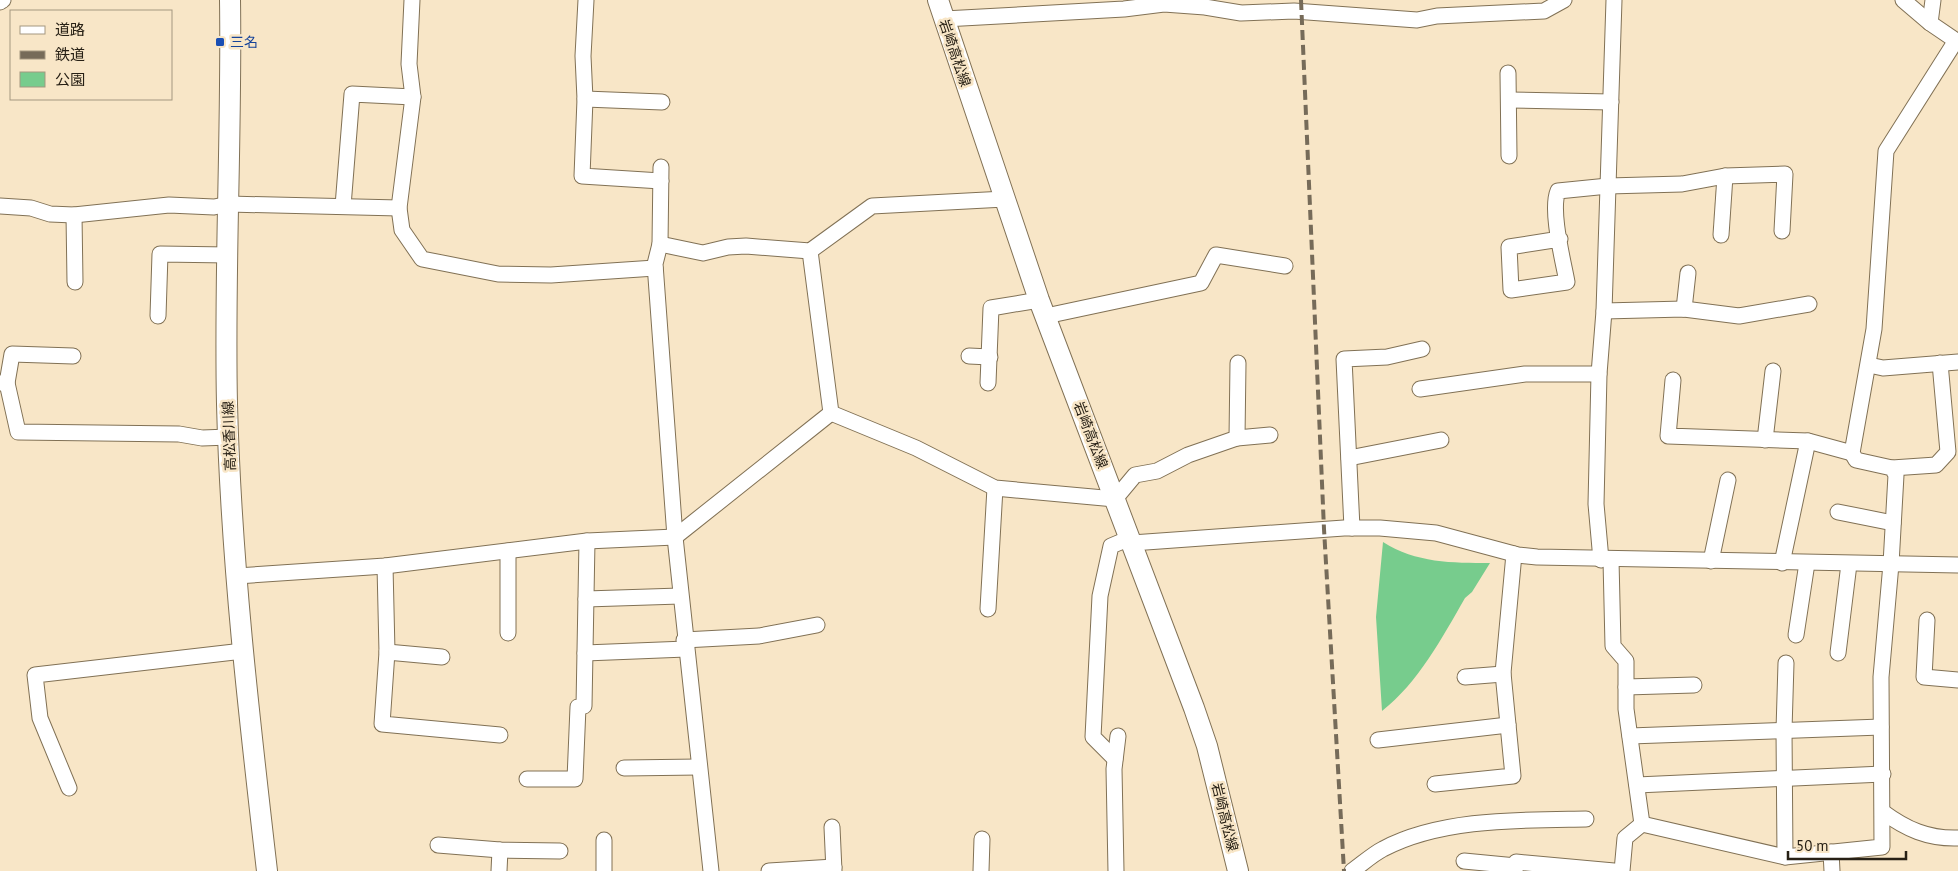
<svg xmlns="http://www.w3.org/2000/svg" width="1958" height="871" font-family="'PT Sans','Noto Sans JP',sans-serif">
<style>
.green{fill:#77cc8d}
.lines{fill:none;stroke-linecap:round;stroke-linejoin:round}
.minor-casing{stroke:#817155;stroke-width:17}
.major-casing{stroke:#817155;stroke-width:22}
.minor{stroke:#fff;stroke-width:15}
.major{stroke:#fff;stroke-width:20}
.rail{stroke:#766b59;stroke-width:4;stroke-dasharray:10 5;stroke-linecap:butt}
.transit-dot{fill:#1a4fb4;stroke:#f8e6c7;stroke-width:2}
.labels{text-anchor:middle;stroke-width:5;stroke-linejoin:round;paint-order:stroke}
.transit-label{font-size:14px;fill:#164399;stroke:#f8e6c7;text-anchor:start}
.street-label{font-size:14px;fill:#272015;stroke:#f8e6c7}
</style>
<rect width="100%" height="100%" fill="#f8e6c7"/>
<path class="green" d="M1383 542C1416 563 1452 563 1490 563L1472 592 1465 598C1442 638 1418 683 1382 711L1376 617Z"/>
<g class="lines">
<defs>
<g id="minor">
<polyline points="412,0 409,64 413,97 399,208 402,230 422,259 498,274 551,275 655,268"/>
<polyline points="586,0 583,56 585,99 582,176 661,181"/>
<polyline points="1903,0 1930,23 1958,42"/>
<polyline points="0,2 3,0"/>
<polyline points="944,19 1124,9 1164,4 1205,7 1241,13 1294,11 1417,20 1437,16 1544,11 1564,0"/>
<polyline points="1930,23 1933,0"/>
<polyline points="1508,73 1509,156"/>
<polyline points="585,99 662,102"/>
<polyline points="1509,100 1611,102"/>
<polyline points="661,167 660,244 655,264 675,537 711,871"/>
<polyline points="0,206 31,208 50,214 74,215 169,205 214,207 229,204 399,208"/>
<polyline points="343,206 352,94 413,97"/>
<polyline points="74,215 75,282"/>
<polyline points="1721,235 1725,176"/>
<path d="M1560 239 1509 247 1511 290 1567 282C1563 260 1550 210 1558 191L1608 186 1682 184 1725 176 1785 174 1782 231"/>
<polyline points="660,244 703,253 728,247 746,246 810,251 872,206 1005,199"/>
<polyline points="810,251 831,413 916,448 995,488 1115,499 1135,475 1157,471 1188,455 1237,438 1238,363"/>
<polyline points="1684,309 1688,273"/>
<polyline points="1604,311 1684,309 1739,316 1809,304"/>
<polyline points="158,316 160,254 229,255"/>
<polyline points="1046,316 1201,283 1216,255 1285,266"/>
<polyline points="969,356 990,357"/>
<polyline points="1869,365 1883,368 1958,362"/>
<polyline points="1673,380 1668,436 1808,441 1852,453"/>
<polyline points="0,383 7,383 18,432 179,434 202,438 229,437"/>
<polyline points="7,383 12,354 73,356"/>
<polyline points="988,383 991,308 1039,300"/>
<polyline points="1420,389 1525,374 1599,374"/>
<polyline points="1237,438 1270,435"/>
<polyline points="1765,440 1773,371"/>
<polyline points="1349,458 1441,440"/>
<polyline points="1892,468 1936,465 1948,452 1940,363"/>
<polyline points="1838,512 1893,523"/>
<polyline points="1352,528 1344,359 1387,357 1422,349"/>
<polyline points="1132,543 1344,528 1380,528 1436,533 1518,555 1537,557 1958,565"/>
<polyline points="1601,560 1596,504 1599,374 1604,311 1614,0"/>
<polyline points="1611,560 1613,646 1626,661 1626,709 1642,824"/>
<polyline points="1711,561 1728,480"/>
<polyline points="1782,563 1808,441"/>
<polyline points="385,566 387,652 382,724 500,735"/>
<polyline points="237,576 385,566 587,541 675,537 831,413"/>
<polyline points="586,599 680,596"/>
<polyline points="988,609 995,488"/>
<polyline points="1927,620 1924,677 1958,680"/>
<polyline points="508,633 508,551"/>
<polyline points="1796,635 1807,563"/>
<polyline points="684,640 759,636 817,625"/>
<polyline points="387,652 442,657"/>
<polyline points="585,653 686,649"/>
<polyline points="1838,653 1849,564"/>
<polyline points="1465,677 1503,674"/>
<polyline points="1626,687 1694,685"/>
<polyline points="1630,736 1881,727"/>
<polyline points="1378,740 1508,725"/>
<polyline points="1115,759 1093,737 1100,596 1111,546 1130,538"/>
<polyline points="624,768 699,767"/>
<polyline points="527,779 575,779 578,707 584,706 587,541"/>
<polyline points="1435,784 1513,776 1503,673 1514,554"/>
<polyline points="1637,785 1883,774"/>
<polyline points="69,788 40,718 35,675 243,651"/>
<path d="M1883 812C1906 829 1928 839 1958 838"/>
<polyline points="1642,824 1785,857 1882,847 1881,677 1891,564 1896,475 1892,468 1856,460 1852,453 1874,329 1886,151 1955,42"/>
<polyline points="832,827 834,871"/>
<polyline points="438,845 500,850 560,851"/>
<polyline points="1831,852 1832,871"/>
<polyline points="1785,857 1784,730 1786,663"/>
<polyline points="1464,861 1516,866"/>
<polyline points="499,871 500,850"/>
<polyline points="604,871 604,840"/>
<polyline points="769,871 834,867"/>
<polyline points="981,871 982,839"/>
<polyline points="1116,871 1114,769 1118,736"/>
<path d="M1352 871C1362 864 1373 854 1383 849 1441 818 1522 820 1586 819"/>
<polyline points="1515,871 1516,862 1614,871"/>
<polyline points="1622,871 1625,838 1642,824"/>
</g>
<g id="major">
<path d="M230 0C232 134 224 269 227 404 231 560 249 716 267 871"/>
<polyline points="938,0 1039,300 1194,708 1207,746 1238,871"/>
</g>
</defs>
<use href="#minor" class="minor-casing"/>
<use href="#major" class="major-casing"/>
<use href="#minor" class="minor"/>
<use href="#major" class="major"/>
<polyline class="rail" points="1301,0 1324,529 1344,871"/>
</g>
<rect class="transit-dot" x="215" y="37" width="10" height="10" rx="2.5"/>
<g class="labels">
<g class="transit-label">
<text x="230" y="47">三名</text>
</g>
<g class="street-label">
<text transform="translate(955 53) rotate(71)" y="5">岩崎高松線</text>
<text transform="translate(1091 435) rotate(69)" y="5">岩崎高松線</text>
<text transform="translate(229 436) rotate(-92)" y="5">高松香川線</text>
<text transform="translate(1225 817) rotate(76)" y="5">岩崎高松線</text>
</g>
</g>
<rect x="10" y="10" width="162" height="90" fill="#f8e6c7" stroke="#a49780"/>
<rect x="20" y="26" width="25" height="8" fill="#ffffff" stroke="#a49780"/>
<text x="55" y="35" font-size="15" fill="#272015">道路</text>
<rect x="20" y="51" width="25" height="8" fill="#766b59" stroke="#a49780"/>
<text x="55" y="60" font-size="15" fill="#272015">鉄道</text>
<rect x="20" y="72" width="25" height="15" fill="#77cc8d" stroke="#a49780"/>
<text x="55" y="85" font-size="15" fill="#272015">公園</text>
<path d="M1788 851v8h118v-8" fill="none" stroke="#272015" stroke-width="2.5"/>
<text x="1796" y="851" font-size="15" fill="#272015" stroke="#f8e6c7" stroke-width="4" paint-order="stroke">50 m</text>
</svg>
